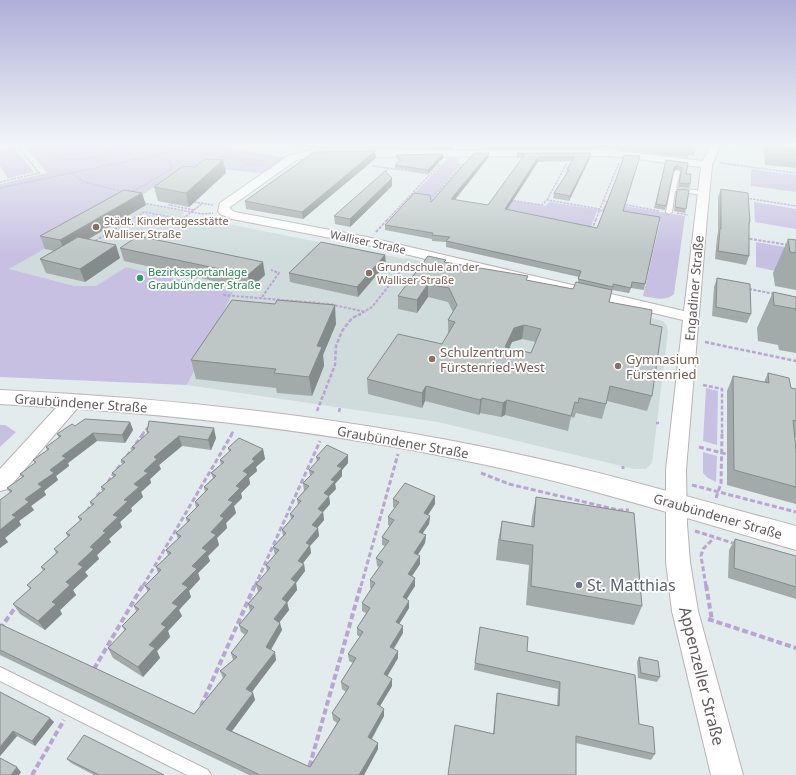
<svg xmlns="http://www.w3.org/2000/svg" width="796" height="775" font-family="'Noto Sans',sans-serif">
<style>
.education{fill:#d0dcdc}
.green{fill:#c7c0e3}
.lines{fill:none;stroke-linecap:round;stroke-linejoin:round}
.lane-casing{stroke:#b9b3b3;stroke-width:2}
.street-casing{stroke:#b9b3b3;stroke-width:2}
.secondary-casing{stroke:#bcb4b5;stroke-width:2}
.path-far4{stroke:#baa4d4;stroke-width:1.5;stroke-dasharray:2.5 1;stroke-linecap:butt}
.path-far3{stroke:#baa4d4;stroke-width:2;stroke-dasharray:3 1.5;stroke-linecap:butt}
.path-far2{stroke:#baa4d4;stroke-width:2.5;stroke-dasharray:4 2;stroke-linecap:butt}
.path-far1{stroke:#baa4d4;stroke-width:3;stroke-dasharray:5 2.5;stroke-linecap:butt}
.path{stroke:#baa4d4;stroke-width:4;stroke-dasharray:6 3;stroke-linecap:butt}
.lane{fill:#fff;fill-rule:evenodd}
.street{fill:#fff;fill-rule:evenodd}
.secondary{fill:#fff;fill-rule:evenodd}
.wall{fill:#a3abaa;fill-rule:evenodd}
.shaded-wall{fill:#858b8b}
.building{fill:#bec7c6;stroke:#858b8b;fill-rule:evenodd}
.education-dot{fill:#8d6e63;stroke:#fff;stroke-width:1.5}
.leisure-dot{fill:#2e9e5b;stroke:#fff;stroke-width:1.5}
.worship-dot{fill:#6b7280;stroke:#fff;stroke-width:1.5}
.labels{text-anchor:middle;stroke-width:3.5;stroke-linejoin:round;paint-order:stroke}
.far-education-label{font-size:11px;fill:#785e54;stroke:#fff;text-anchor:start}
.far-street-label{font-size:11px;fill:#625a5c;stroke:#fff}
.far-leisure-label{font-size:11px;fill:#27864d;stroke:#fff;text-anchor:start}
.street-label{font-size:13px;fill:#625a5c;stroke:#fff}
.education-label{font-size:13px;fill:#785e54;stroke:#fff;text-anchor:start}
.near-worship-label{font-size:16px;fill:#5b616d;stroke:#fff;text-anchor:start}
.near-street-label{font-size:16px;fill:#625a5c;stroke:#fff}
</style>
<rect width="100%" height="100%" fill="#e2ecec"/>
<polygon class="education" points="128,201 185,212 182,215 405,259 407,258 633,313 663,321 667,326 668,332 652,463 646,469 634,469 438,422 187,385 232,292 126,267 96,286 75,286 8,269"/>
<g class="green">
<polygon points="23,144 214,144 285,158 268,174 184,165 137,199 130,200 9,269 75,286 96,286 126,267 233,292 187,385 0,377 0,184 47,173"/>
<polygon points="14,148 34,172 8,178 0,166 0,151"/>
<path d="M448 158H461L457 163 461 164 432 198 490 208 497 198 546 206 549 202 602 210 606 203 685 216 674 294C666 302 654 298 643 296L660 222 597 211 589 232 467 206 411 197Z"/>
<polygon points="751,169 796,175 796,192 751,186"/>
<polygon points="754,202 796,209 796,229 755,222"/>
<polygon points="756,242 796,249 796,275 756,267"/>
<polygon points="706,388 718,391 717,445 703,441"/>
<polygon points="0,425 5,425 16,432 0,447"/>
<polygon points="703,452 717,456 716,482 708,478 703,473"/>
</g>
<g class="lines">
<defs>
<g id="lane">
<polygon points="677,170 680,172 676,188 704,191 707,193 704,195 675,191 672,212 669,214 666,212 674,172"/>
<polygon points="0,667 208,770 211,775 187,775 0,681"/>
</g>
<g id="street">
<path d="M711 144H721L712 165 707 217 686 470 687 524 690 562 698 611 743 775H711L672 611 666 562V470L683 320 367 245 232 219 220 214 218 211 220 203 288 156 309 151 610 150 703 161ZM610 156 701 167 684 311 367 237 235 212 230 209V207L296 160 309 157Z"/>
<polygon points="73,395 80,397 82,401 80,405 8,489 0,491 0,469 66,397"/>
</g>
<path id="secondary" d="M0 390C172 398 344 417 512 453 608 473 702 501 796 526V550C702 523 608 493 513 471 344 432 173 413 0 404Z"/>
</defs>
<use href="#lane" class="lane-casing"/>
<use href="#street" class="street-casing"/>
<use href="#secondary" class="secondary-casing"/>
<g class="path-far4">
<polyline points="185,144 183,148 188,151 262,165"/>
<polyline points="732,144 766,148"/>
<path d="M40 145C58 167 88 159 112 153"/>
<polygon points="120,145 129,146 130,149 119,153 107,151 110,148"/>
<path d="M199 146C218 158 245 158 267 162"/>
<polyline points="0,150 18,147 16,144"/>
<polyline points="720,163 796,173"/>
<polyline points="373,166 429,174"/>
<polyline points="71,173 84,182 124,192"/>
<polyline points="383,174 389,168"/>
<polyline points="0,182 39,173 18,147 40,145"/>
<polyline points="0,188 199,146"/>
<polyline points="130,193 172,169 171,162 156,156"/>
<polyline points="433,197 464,163"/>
<polyline points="746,198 796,206"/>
<polyline points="510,200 542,205 547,200 600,209 603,201 609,202"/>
<polyline points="547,200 567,163"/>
<polyline points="603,201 619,163"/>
<polyline points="194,202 213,205"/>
<polyline points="143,203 202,214 213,213"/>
<polyline points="622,204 659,211"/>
<polyline points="194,210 203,203"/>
<polyline points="677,213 688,215"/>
<polyline points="130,220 144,212 182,219 194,210 169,205 173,203"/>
<polyline points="387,220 440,164"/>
<polyline points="596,220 600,209"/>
</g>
<g class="path-far3">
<polyline points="592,230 596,219"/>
<polyline points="376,232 388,219"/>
<polyline points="745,238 788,245"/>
<polyline points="95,241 132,219"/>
<polyline points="749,289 775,294"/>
<polyline points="223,295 329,304 366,312"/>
<polyline points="262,297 279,273 271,270"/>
<polyline points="358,315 372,307 407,263"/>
</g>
<g class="path-far2">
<polyline points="705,342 796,361"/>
<polyline points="703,385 722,389 722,435"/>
<polyline points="317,411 335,365 336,346 342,331 352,318 361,314"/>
<polyline points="339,412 340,408"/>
<polyline points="656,423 659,423"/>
<polyline points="142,435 149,426"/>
<polyline points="231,435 234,430"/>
</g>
<g class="path-far1">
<polyline points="699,447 726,454"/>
<polyline points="127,456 143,434"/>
<polyline points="623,466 623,469"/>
<polyline points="117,469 124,460"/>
<polyline points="481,473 509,484 618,510 629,510"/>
<polyline points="108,482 114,473"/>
<polyline points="692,485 796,512"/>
<polyline points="97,496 104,488"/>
<polyline points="716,498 721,483 722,434"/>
<polyline points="87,511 93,502"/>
<polyline points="695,531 736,544"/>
<polyline points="143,586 232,434"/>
<polyline points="255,586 320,441"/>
<polyline points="361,586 398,454"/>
<polyline points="706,586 701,556 703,549 714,538"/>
</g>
<g class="path">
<polyline points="706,585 712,620"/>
<polyline points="708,619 796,648"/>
<polyline points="0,629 17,605"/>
<polyline points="94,669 143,585"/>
<polyline points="201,706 255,585"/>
<polyline points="32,775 64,720"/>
<polyline points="307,775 361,585"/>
</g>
<use href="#lane" class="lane"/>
<use href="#street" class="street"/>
<use href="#secondary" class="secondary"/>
</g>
<g class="wall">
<polygon points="289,144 456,144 452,149 321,149"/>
<polygon points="482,144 697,144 694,156 688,155 688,158 600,147 595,149 481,149"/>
<polygon points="763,144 796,144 796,168 765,165"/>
<polygon points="375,151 376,158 303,219 246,209 245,201"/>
<path d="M489 153 488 158 455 200 488 205 522 158H517V153H591L590 158 569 201 553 198 554 193 566 174 567 169 572 161 538 162 507 210 597 228 639 161 623 211 645 284 644 290 631 288 629 293 612 290 609 302 650 324 652 396 647 411 607 401 602 419 576 413 574 418 571 417 568 431 505 415 501 417 480 413 479 415 425 401 422 408 368 394 367 379 442 344 448 335V320L453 312 448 302 428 297 417 313 398 309V296L445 262 527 281 573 289 578 282 579 277 446 247V242L432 241V239L385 230V225L431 202ZM522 339 536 342 531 353 509 348 512 342Z"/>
<polygon points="443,154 443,158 428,174 395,168 395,165 399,162 396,158 396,155"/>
<polygon points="223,160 226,173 189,207 158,201 154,187"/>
<polygon points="666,160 688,163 686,174 690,184 689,188 678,187 681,171 676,169 673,171 665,210 654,208"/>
<polygon points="392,186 350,227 335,224 334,216"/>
<polygon points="677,189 686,209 685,213 674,211"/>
<polygon points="721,189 750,222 749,227 749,256 746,265 715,259 717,237 718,232 718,197"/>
<polygon points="146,205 88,239 120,258 85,282 46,273 40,259 55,251 45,249 40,236"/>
<polygon points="788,239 796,240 796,290 775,286 773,273"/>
<polygon points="120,248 265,275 250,289 124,261"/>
<polygon points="386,264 358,297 290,282 289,273"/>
<polygon points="717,278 751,314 747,323 712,316 714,287"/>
<polygon points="773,292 796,297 796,353 779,350 778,345 758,341 757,328"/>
<polygon points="336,324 323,355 324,366 312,396 277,393 276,388 196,379 191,360"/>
<polygon points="768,373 791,388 796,389 796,438 795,437 796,450 796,504 727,485 727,391 733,376 764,382"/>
<polygon points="130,422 133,430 125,443 97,441 68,463 69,466 56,476 58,480 44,491 46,495 31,506 34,510 19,521 21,525 5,538 8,542 0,548 10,493 7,488 22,477 20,474 35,463 33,460 47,451 46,447 59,438 57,434 75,426"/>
<polygon points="147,432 216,438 211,450 182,446 159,465 161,469 150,479 151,483 141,492 143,497 131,508 132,511 120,522 122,527 109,539 111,542 97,555 99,559 85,572 88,576 73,590 76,595 60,610 62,614 45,630 20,614 13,604 30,589 27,585 43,571 41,567 56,553 54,549 68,537 66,533 80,521 78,517 92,506 90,502 103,491 101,487 113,477 112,473 123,464 121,460 133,450 132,447 148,433"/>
<polygon points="228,448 263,449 265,459 256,467 257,471 249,478 250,484 241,493 242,498 234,506 236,513 226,523 227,528 217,538 219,545 208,556 210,561 198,573 200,579 189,591 191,597 179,610 182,616 168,631 170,637 157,651 160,658 143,677 113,658 108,648 125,631 122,626 136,611 134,606 148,592 145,586 158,573 156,567 168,555 166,550 178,539 176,533 187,523 186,518 196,508 195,502 205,492 204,487 213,478 211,473 221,465 220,460 229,452"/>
<polygon points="316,457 348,463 342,470 342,476 335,484 336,489 329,496 330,504 323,512 324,520 317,528 319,536 310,546 311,553 303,563 304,564 305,571 296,583 297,590 287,602 289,610 279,622 282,630 271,650 276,660 251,692 253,693 255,700 232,731 310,767 337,723 333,720 332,713 346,692 342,689 341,682 353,663 349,661 348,654 360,637 357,635 357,628 366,613 362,611 362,603 372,589 370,588 370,580 379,567 377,566 376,558 385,546 382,545 382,537 390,526 388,525 388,517 395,508 393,507 393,499 435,496 435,504 428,515 430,516 429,524 422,534 426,535 425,543 418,555 420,556 420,564 412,576 415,578 415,586 406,599 409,608 399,624 403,633 394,649 398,658 387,676 392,686 380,706 384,709 384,716 372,739 378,743 378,749 364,775 249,775 0,655 0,624 194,714 223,678 220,671 233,660 231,653 245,635 241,632 239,625 250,611 248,604 258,592 256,584 267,572 266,565 275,555 273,547 283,536 282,530 291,519 290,514 298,506 297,499 304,491 303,483 310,476 309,470 317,462"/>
<polygon points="536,497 642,606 634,625 526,605 529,565 496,560 498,541 502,521 531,526 532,517"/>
<polygon points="735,539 796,556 796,599 728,578 729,550"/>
<polygon points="480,627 527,651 639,724 655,754 651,760 576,743 493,734 496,700 497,693 557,706 558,689 474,670"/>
<polygon points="639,657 660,677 657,682 638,678 637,662"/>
<polygon points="0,692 54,722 35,746 17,736 0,756"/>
<polygon points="67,759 164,775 94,775 71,763"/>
</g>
<g class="shaded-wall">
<polygon points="452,144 456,144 452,149"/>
<polygon points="596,144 601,144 600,147 595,149"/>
<polygon points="375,151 376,158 303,219 302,212"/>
<polygon points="489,153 488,158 451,204 451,199"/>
<polygon points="591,153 590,158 569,201 570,196"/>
<polygon points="443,154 443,158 428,174 428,170"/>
<polygon points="538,157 538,162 504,214 505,209"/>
<polygon points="223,160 226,173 189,207 186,193"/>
<polygon points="677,165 676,169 673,172 674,168"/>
<polygon points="392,178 392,186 350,227 350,219"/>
<polygon points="142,193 146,205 65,253 60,240"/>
<polygon points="116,245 120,258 85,282 80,269"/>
<polygon points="385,255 386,264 358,297 357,287"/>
<polygon points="263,262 265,275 250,289 248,275"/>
<polygon points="428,284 428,297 417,313 417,300"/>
<polygon points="335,305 336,324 323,355 324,366 312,396 309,377 317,346"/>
<polygon points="524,325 522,339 512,342 503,362 505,347 514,328"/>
<polygon points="426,386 425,401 422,408 422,393"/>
<polygon points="482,398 480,413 479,415 480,400"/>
<polygon points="507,400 505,415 501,417 503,403"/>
<polygon points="130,422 133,430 125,443 122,435"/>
<polygon points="214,428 216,438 211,450 208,440"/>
<polygon points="93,433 97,441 68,463 69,466 56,476 58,480 44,491 46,495 31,506 34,510 19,521 21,525 5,538 8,542 0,548 0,530 62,456"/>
<polygon points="179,436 182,446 159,465 161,469 150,479 151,483 141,492 143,497 131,508 132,511 120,522 122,527 109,539 111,542 97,555 99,559 85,572 88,576 73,590 76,595 60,610 62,614 45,630 38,621 52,602 78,564 103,531 113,515 124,500 154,457"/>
<polygon points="263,449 265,459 256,467 257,471 249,478 250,484 241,493 242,498 234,506 236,513 226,523 227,528 217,538 219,545 208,556 210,561 198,573 200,579 189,591 191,597 179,610 182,616 168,631 170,637 157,651 160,658 143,677 138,667 149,645 172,603 192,566 202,548 243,471 252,459"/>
<polygon points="348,455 348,463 342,470 342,476 335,484 336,489 329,496 330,504 323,512 324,520 313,533 312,525 324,493 337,466"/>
<polygon points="435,496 435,504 424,521 424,513"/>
<polygon points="430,516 429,524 418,540 419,532"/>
<polygon points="318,528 319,536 310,546 311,553 299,568 298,561 306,543"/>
<polygon points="426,535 425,543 414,561 414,553"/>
<polygon points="420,556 420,564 408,582 408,574"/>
<polygon points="304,564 305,571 296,583 297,590 284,607 282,599 291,579"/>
<polygon points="415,578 415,586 403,605 403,597"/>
<polygon points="409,601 409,608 396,629 396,622"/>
<polygon points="287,602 289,610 276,627 274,619"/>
<polygon points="280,623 282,630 268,654 266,647"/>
<polygon points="403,626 403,633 390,654 390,647"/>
<polygon points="398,651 398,658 384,682 384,674"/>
<polygon points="275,652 276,660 249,696 246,689"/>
<polygon points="392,679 392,686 377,711 377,704"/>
<polygon points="253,693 255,700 229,735 226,729"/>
<polygon points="384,709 384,716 369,743 368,737"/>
<polygon points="50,718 54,722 35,746 32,741"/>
<polygon points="13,731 17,736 0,756 0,747"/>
<polygon points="378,743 378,749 364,775 359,775"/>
<polygon points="17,767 21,772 19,775 11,775"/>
</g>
<g class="building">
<polygon points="670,144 697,144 697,145 691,144 691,147"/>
<polygon points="771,144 796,144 796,150 772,148"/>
<polygon points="375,151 302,212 245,201 314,152"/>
<polygon points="474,153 489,153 451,199 488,205 525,154 517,153 591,153 570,196 554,193 569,170 567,169 575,157 538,157 505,209 597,228 618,174 624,155 640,156 623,211 660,217 645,284 632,282 631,288 613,284 613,287 578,279 581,271 446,241 450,237 432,235 433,233 385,225 414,193 430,195 431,202"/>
<polygon points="443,154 428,170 395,165 401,160 396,155"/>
<polygon points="205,159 223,160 186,193 154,187 183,166 195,167"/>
<polygon points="666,160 688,163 686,174 691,174 690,184 679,183 682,168 677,165 674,168 666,206 656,204"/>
<polygon points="385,171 392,178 350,219 334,216"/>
<polygon points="677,189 689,190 686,209 675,207"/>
<polygon points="721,189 748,193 750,222 749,222 749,256 718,251 720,229 721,229"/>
<polygon points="124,190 142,193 60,240 40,236"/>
<polygon points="138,236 263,262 248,275 120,248"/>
<polygon points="78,237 116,245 80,269 40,259"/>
<polygon points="788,239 796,240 796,253 790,252"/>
<polygon points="321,242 385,255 357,287 289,273"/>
<path d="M428 256 446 260 444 262 528 276 526 280 573 289 576 282 612 290 609 302 652 310 650 324 662 327 652 396 610 386 606 404 579 398 578 403 575 402 571 416 507 400 503 403 482 398 480 400 426 386 422 393 367 379 398 334 442 344 455 322 448 320 457 305 449 288 428 284 417 300 398 296ZM524 325 541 329 531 353 505 347 514 328Z"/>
<polygon points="717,278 750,284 751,314 716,307"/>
<polygon points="773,292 796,297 796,311 796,309 774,305"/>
<polygon points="232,300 275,304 277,300 335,305 317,346 322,347 309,377 274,373 276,369 191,360"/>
<polygon points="768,373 789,378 791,388 796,389 796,421 793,420 796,450 796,487 734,470 733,376 769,383"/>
<polygon points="85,419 130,422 122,435 93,433 62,456 66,458 50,470 54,473 38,484 42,487 25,499 29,502 12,515 16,517 0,530 0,500 12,491 7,488 24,476 20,474 36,462 33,460 49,449 46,447 61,436 57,434 72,424 75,426"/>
<polygon points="149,421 214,428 208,440 179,436 154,457 157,459 144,471 148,473 134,484 139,487 124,500 128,501 113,515 118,517 103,531 106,532 90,547 94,549 78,564 83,567 66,582 70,585 52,602 56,604 38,621 13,604 31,588 27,585 45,569 41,567 58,552 54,549 70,535 66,533 82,519 78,517 94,504 90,502 105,489 101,487 116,475 112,473 125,462 121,460 135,448 132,447 149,432 147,432"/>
<polygon points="239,438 263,449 252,459 255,461 243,471 248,474 236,486 240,488 228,500 233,502 220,516 224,518 211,532 216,535 202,548 207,551 192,566 197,569 182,584 188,587 172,603 178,606 161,624 166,627 149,645 155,648 138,667 108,648 126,629 122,626 139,609 134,606 150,589 145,586 161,570 156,567 171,553 166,550 181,536 176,533 190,520 186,518 199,505 195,502 208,489 204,487 216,476 211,473 224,462 220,460 231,450 228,448"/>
<polygon points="327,445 348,455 337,466 342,468 331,480 335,481 324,493 329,496 318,509 323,512 312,525 318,528 306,543 310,545 298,561 304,564 291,579 296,582 282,599 287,602 274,619 280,623 266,647 275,652 246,689 253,693 226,729 310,767 340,719 332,713 349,687 341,682 356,658 348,654 363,632 357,628 370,608 362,603 375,583 370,580 383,562 376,558 389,541 382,537 394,520 388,517 399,502 393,499 405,483 435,496 424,513 430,516 419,532 426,535 414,553 420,556 408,574 415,578 403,597 409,601 396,622 403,626 390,647 398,651 384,674 392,679 377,704 384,709 368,737 378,743 359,775 260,775 0,650 0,624 194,714 226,675 220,671 237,657 231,653 248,631 239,625 254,607 248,604 262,588 256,584 270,568 266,565 279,550 273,547 286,533 282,530 294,516 290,514 301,501 297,499 309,486 303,483 314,472 309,470 320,458 316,457"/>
<polygon points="536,497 634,513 642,606 531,586 533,545 500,540 502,521 534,527"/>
<polygon points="735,539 796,556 796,587 734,568"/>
<polygon points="480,627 528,637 527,651 635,675 639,724 653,727 655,754 576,736 576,775 448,775 455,725 494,734 497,693 559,706 560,682 475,663"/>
<polygon points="639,657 658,661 660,677 641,673"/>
<polygon points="0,692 50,718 32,741 13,731 0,747"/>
<polygon points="84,735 164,775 99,775 67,759"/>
<polygon points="0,758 17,767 11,775 0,775"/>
</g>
<linearGradient id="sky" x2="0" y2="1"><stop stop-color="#afaed9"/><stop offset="0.57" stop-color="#f2f6f6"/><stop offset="1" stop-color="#f2f6f6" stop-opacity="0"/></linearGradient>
<rect width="796" height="253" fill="url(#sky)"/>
<g class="education-dot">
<circle cx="96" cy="227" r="4"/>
<circle cx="369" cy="273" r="4"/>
<circle cx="432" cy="359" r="4"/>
<circle cx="618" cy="366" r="4"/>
</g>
<circle class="leisure-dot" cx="140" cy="278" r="4"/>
<circle class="worship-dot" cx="579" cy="585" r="4"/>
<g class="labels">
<g class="far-education-label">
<text x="104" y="225">Städt. Kindertagesstätte<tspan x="104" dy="13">Walliser Straße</tspan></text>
<text x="377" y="271">Grundschule an der<tspan x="377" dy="13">Walliser Straße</tspan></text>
</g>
<g class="far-street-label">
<text transform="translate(368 242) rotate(12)" y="4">Walliser Straße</text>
</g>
<g class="far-leisure-label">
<text x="148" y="276">Bezirkssportanlage<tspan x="148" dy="13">Graubündener Straße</tspan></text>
</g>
<g class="street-label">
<text transform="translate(694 288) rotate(-85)" y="5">Engadiner Straße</text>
<text transform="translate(81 403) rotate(4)" y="5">Graubündener Straße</text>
<text transform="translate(403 442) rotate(10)" y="5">Graubündener Straße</text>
<text transform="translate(718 516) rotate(16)" y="5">Graubündener Straße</text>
</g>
<g class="education-label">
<text x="440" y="357">Schulzentrum<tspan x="440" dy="15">Fürstenried-West</tspan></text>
<text x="626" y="364">Gymnasium<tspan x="626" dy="15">Fürstenried</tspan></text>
</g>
<g class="near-worship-label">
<text x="587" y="591">St. Matthias</text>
</g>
<g class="near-street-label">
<text transform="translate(702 676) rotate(76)" y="6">Appenzeller Straße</text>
</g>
</g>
</svg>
